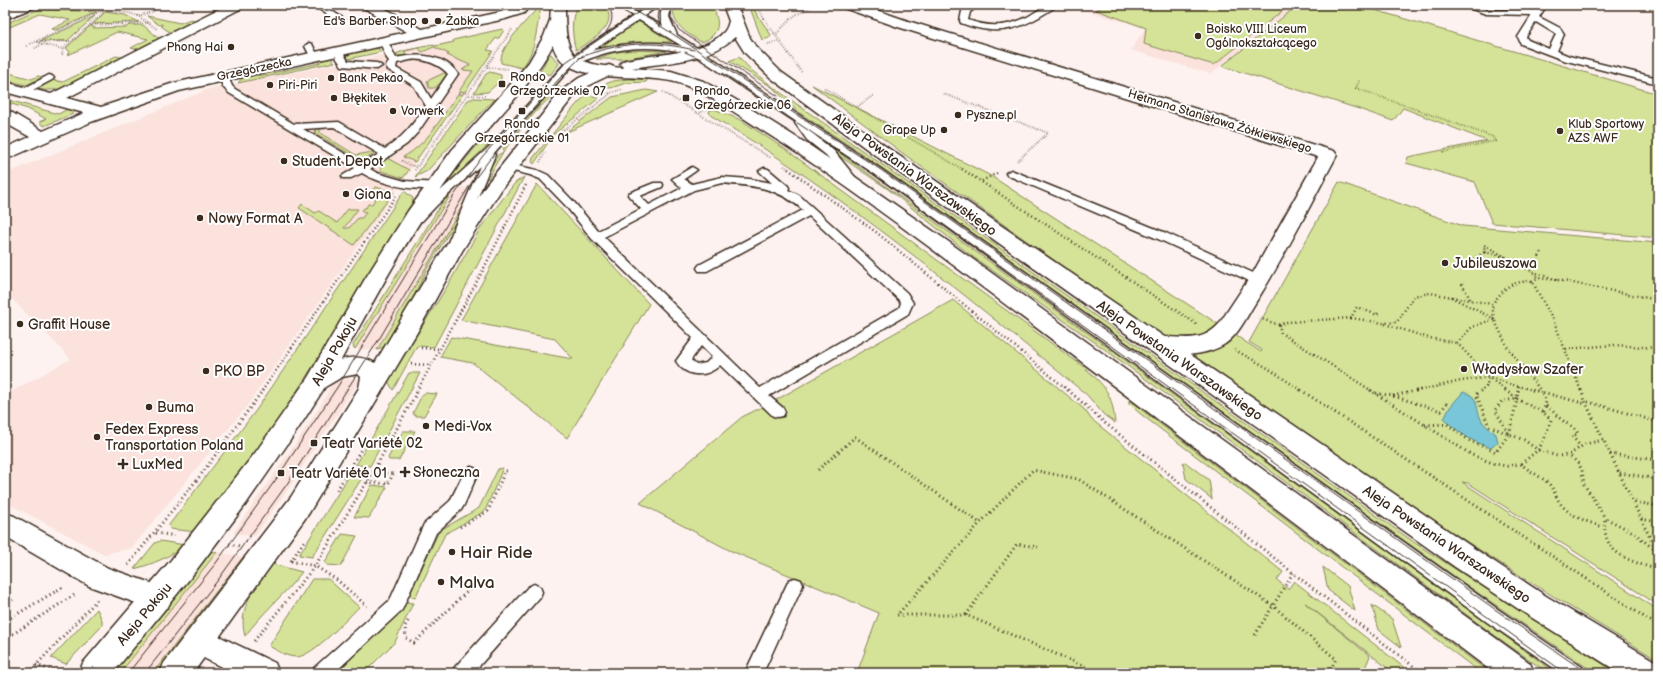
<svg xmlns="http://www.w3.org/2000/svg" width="1663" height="678" font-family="'Balsamiq Sans',sans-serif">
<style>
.built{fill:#fbe2dc}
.green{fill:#d4e397;stroke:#88865a}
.water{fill:#79c6d8;stroke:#60888e}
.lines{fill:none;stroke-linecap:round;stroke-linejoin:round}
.lane-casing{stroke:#3b2a1e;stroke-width:3}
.street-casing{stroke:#3b2a1e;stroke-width:3}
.secondary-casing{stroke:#3b2a1e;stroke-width:3}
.primary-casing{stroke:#3b2a1e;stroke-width:3}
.path-far2{stroke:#3b2a1e;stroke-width:2;stroke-dasharray:0.5 2;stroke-linecap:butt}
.path-far1{stroke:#3b2a1e;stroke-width:2.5;stroke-dasharray:1 3;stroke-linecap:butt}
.path{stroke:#3b2a1e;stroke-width:3;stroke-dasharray:1 3.5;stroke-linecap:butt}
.lane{fill:#fff;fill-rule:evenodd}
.street{fill:#fff;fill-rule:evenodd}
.secondary{fill:#fff;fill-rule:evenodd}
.primary{fill:#fff;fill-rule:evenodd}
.tram{stroke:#3b2a1e;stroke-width:1}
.poi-dot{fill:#3b2a1e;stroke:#fff;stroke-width:1.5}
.labels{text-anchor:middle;stroke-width:4;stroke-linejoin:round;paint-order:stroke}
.far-poi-label{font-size:12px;fill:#3b2a1e;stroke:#fff;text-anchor:start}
.far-street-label{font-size:12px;fill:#3b2a1e;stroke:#fff}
.poi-label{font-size:14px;fill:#3b2a1e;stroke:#fff;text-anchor:start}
.street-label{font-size:14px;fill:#3b2a1e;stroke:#fff}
.near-poi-label{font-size:17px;fill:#3b2a1e;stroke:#fff;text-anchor:start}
</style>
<rect width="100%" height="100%" fill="#fdf2ef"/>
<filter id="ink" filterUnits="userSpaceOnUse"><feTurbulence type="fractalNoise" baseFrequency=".025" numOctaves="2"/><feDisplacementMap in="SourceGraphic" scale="8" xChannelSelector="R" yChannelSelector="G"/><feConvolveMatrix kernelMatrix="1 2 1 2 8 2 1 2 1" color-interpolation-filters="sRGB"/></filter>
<g filter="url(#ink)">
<g class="built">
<polygon points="1091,5 1297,5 1211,74 1131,50 1145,28 1083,10"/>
<polygon points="487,39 483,61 390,200 247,406 132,548 104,554 5,502 5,395 71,359 5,292 5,174 209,89 449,42"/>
<polygon points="463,187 466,188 469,192 467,198 377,350 355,349 451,194 457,189"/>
<polygon points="340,378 356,379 359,381 288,489 255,536 233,533 300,437 319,408 334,380"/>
<polygon points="217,552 243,557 153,673 120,673"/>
</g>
<g class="green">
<path d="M540 5H542C535 28 538 48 522 68L501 63C498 47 530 18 540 5Z"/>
<path d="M578 5H604C621 25 591 41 576 50 572 39 570 15 578 5Z"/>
<path d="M675 5H713C716 17 722 26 712 36 709 39 706 41 701 42 688 34 668 23 675 5Z"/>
<polygon points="749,5 753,5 756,13 771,35 769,38 762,40"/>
<polygon points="1105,5 1290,5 1214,65 1144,44 1146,28 1096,10"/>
<polygon points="1298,5 1358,5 1658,94 1658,238 1492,223 1475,182 1406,163 1408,157 1487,141 1403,108 1393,121 1359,109 1222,66"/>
<polygon points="42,9 97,12 56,30 52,29 70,20 40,14 5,29 5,24 34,11"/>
<polygon points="105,12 125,15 139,22 93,24"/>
<polygon points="95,16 67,41 40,41"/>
<polygon points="147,16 180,23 191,19 197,21 171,33 161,26 163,25 161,24 159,25"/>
<polygon points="638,21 672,42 634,42 597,48"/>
<polygon points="129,25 143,25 160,39 140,50 131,48 148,39 117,32 68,55 70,52 66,48 90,26 93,26 93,28 127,27"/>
<polygon points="502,29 504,30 499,38 496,38 487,50 493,51 465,92 459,91 473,71 462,70 470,65 447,55 449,54 434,47 422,52 419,48 405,51 406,55 399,56 396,54 403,51 404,53 403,51 432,45 436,46 454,42 453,40"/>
<polygon points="372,48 379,49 381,52 348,59 347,57 352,52"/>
<polygon points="631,50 667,51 622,59 596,59 612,53"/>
<polygon points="549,54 551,54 559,64 550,75 540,72"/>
<path d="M116 56 125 58C101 70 64 96 38 89L53 80 63 82Z"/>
<polygon points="739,57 751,70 777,90 1418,545 1617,673 1595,673 1475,591 859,152 798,112 772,87 729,61"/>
<polygon points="319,58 330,58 335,62 238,83 244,76 257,71 258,76 320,63"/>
<polygon points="5,72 32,79 38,76 43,77 26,85 5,80"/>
<path d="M446 72V75C441 81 438 90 429 88L427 81Z"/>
<polygon points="490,72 501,75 501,80 488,92 474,93 486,74"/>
<polygon points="628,79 648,79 646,82 626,83 611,88 598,87 613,81"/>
<path d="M812 85 991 176 1261 352 1262 350 1249 342 1339 182 1463 226 1658 243V605L1468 483 1462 482 1658 610V660C1556 599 1455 536 1357 469 1297 429 1239 383 1177 347L905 155Z"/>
<path d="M556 86 561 88C538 106 499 152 489 178L486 179 491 166 499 154H501L504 150 503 149 509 141Z"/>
<polygon points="646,90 658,92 565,133 612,97"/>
<path d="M458 94H463L415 162 403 157C428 144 442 116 458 94Z"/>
<polygon points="587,94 599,98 553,135 534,164 532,162 533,158 576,105"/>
<polygon points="474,98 494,99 427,171 415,177 468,100"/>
<polygon points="5,99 58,114 68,109 72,111 73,114 44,126 39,122 46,119 28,109 5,102"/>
<path d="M714 109 741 120 785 149 1084 367C1106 387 1112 393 1115 423L1104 415 1087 395C966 296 845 195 710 115L709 111Z"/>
<polygon points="321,127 332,128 320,129 320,133 356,155 373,152 374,154 367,158 358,159 315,133 316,130"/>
<polygon points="483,138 493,140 451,181 447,182"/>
<polygon points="835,150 873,177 1556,673 1548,673 1490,632 1110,353 973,257 888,189 832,151"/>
<polygon points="387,158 409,170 403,178 381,171 380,165"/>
<polygon points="524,177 434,347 417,346 393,390 388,381 448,285 481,227 515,183"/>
<polygon points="537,184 649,304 567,438 473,363 440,357 451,337 573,359 555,339 461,320"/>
<polygon points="375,187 394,192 354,245 299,208 302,204 315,213 319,211 337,223 348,209 358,209 344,228 349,228 358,218 362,218 366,212 362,211 364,208 366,208 368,204 372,204 376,198 372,197 375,193 370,193"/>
<path d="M404 191 413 198 412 205C378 257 349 311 315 363 278 422 238 477 196 532L170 529 169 525 257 409Z"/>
<polygon points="451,194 355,349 354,348 353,345 442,203"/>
<polygon points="467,198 462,211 427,269 398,328 387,345 377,350"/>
<polygon points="953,300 1085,410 1091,419 1283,572 1277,580 1288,589 1294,581 1411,673 1394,673 1305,603 1370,656 1363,673 857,673 879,613 729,550 640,503 742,417 776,400"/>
<polygon points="409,373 420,373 370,466 356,465"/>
<polygon points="425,393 437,394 424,416 415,416 413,413 422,395"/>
<polygon points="1130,401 1180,439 1490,673 1481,673 1465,661 1138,412 1128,402"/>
<polygon points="403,431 415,431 399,460 389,460 388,458"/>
<polygon points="1185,462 1209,480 1212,499 1186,479 1183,463"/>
<polygon points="503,468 485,511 445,534 415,598 409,596 438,533 444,528 479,508 498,469"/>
<polygon points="349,476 362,478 312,557 299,555"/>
<polygon points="372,485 387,487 369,518 354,517"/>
<polygon points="342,534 357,536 341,566 327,565 325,562"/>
<path d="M160 541 185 545C170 557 153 564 134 569L155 543Z"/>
<polygon points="210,551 217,552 120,673 111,673"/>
<polygon points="243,557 249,558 159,673 153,673"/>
<path d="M272 564 302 572C284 595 262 613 245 636 237 607 256 586 272 564Z"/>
<polygon points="1323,567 1348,586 1355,611 1328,590"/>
<path d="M312 579H328L359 607C347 619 313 656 297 657 286 657 278 651 269 646Z"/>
<polygon points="405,602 413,603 395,642 364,673 337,673"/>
<polygon points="1372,605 1392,619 1401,647 1379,630"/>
<polygon points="97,609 102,620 102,626 66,664 51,658"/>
</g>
<path class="water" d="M1463 392C1479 396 1475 404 1480 417 1483 425 1490 429 1496 434L1498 442 1491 448C1472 442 1458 432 1444 419L1450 407Z"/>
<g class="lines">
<defs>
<g id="lane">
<polygon points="313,5 323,5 344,19 343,21 337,21"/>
<path d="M614 5H624L638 13 650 5H659L644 16 663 26C660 19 660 13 663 5H671L669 17 677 35 881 169 1499 610 1582 667 1585 673H1561L1487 622 873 173 812 133 834 151 859 182 858 184H850L826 155 807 140 795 123 796 122 690 52 687 53C661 47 635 46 610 52 601 54 592 58 583 61L580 60 575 63 494 153 495 155 459 243H451L449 240 480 166 437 205 422 221H414L412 219 414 217 429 201 489 147 569 59 633 16ZM639 20 682 46C652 40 622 43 592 51Z"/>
<path d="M969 5H979L970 12 968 20C990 28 1008 27 1029 16 1039 10 1044 5 1057 5 1052 10 1045 13 1039 17 1011 33 991 34 961 23L960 21 962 11Z"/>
<path d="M1461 5H1473L1487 10H1535L1539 5H1547L1539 17 1560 28 1564 34 1557 51 1569 56 1658 78V84L1563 60 1521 44 1518 37 1532 15 1486 14ZM1536 22 1556 34 1549 49 1528 40 1526 37Z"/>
<path d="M384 39 388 42 396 58C416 53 445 54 458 74L418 132 407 144 370 169 377 173 405 181 439 183 440 185 439 187C418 193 380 184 362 173L351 178H343L342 176 355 168 229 93 223 87 219 76 221 74H227L232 86 235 89 294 124 339 122 385 149C404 137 413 124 426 106L414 86 387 69 386 66 389 61 386 57 380 42ZM410 60C423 58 439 64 448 74L431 99 421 82 396 68 397 63ZM334 127 379 154 362 164 303 129Z"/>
<polygon points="309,43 312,44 318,56 317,58 314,59 311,58 305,46"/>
<polygon points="338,48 341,49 348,61 377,63 382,66 377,69 342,66 337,59 334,51"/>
<polygon points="49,75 52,76 54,78 52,80 25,94 19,94 17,92"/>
<path d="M509 164 537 170 548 175 574 202 598 231 641 209 628 195 629 193 654 183H662L663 185 662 187 640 196 649 205 682 188 672 179 692 167 697 170 684 179 692 184 722 177 750 179 772 183 759 171 764 168 768 169 788 186 789 188 788 190 799 195 907 293 913 303 908 314 769 396 783 408 785 412 783 416 778 417 773 416 720 365C707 378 686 378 676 361L693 338 592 239 566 206 540 179 530 175 505 169 504 167 505 165ZM722 183C755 186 777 187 803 210L699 265 697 268 699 271H707L809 216 898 299 901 303 899 308 760 388 604 237 694 190ZM701 346 712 357 706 363 696 365 691 360Z"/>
<polygon points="1011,170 1166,233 1264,278 1266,281 1264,284 1256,284 1158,239 1007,175 1006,173"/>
<polygon points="471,467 476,469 478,473 464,505 461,510 436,533 402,610 334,673 312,673 315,667 390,600 424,524 450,501 466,469"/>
<polygon points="795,578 801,580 803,585 763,673 745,673 789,580"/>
<polygon points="534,584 540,587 542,592 540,597 473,673 452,673 455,667 528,587"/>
</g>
<g id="street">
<polygon points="16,5 35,5 33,8 5,19 5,10"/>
<polygon points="226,5 244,5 242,8 67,98 101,107 174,83 407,32 364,8 362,5 379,5 422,29 501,12 516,5 530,5 524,13 505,19 179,91 91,122 5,160 5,148 30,137 5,123 5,111 11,112 43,131 84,113 5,92 5,82 51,94"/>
<path d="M842 5H862L908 21 1334 151 1337 155C1310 205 1285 257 1254 305 1246 318 1238 335 1225 344 1205 357 1174 357 1151 351L1148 345 1151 339C1177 332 1197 348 1219 324L1254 271 1318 157 898 27 844 8Z"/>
<polygon points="5,513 14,516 108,568 168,589 172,598 168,607 158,611 89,586 5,537"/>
<polygon points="200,627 275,663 279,673 233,673 190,651 185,641 190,631"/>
</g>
<path id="secondary" d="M557 16 562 17 564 20C543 79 494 117 458 166 413 227 377 294 341 360 353 356 364 357 375 363L442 251 486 185 561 91 579 78 604 67 609 65 614 67 617 70 614 73 591 84 573 97 503 187 462 251 419 329 309 513 193 673H160L164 663 291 497 359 388 361 377 358 374 342 377 325 387 298 429 246 504 191 577 113 673H79L83 663 171 560 255 453 307 379 365 279 408 211 452 150 510 85 529 62 544 36 550 20 552 17Z"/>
<path id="primary" d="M551 5H565C565 58 571 64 624 68L620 64 623 61C652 53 702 56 724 32 726 30 728 25 729 21L723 5H737L750 38 756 47 781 72 895 153 1475 549 1546 596 1658 663V673H1620L1526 614 1455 567 883 161 771 78 745 53 735 37C708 62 667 62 632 68L671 71 703 81 743 104 812 147 946 240 1530 663 1534 673H1494L932 249C876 208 819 166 760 129 737 114 713 97 687 86 653 71 596 85 566 64 547 51 550 24 551 5Z"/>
</defs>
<use href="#lane" class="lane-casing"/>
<use href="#street" class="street-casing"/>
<use href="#secondary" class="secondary-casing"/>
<use href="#primary" class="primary-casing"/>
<g class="path-far2">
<polyline points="757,5 763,17 802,73"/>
<polyline points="43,6 129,13 138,16 157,29"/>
<polyline points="139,16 154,11 160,5"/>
<polyline points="90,25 149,23"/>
<polyline points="775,35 794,16 814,5"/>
<polyline points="37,42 71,41"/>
<polyline points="39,43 63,49"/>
<polyline points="768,44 779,41"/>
<polyline points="26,46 114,5"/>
<polyline points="35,48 43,44"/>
<polyline points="62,55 63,49 103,13 104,10"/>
<polyline points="487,67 509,69"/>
<polyline points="1359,81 1356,88 1493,137 1495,141 1443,152"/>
<polyline points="824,88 964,170"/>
<polyline points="599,92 610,93 623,89"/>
<polyline points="663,92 771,158"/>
<polyline points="458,93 468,93"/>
<polyline points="944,94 1048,133 1017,161"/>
<polyline points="467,95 486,96"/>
<polyline points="698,105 706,110 699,113"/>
<polyline points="858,106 874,95"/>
<polyline points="560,133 610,94"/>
<polyline points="402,161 412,166 417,166"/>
<polyline points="540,162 545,152"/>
<polyline points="784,166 790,170"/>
<polyline points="415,170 513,28"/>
</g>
<g class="path-far1">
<polyline points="788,169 876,232 1069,391"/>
<polyline points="962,169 1198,325"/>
<polyline points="982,181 997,173"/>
<polyline points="1505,257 1485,252 1484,245 1533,272 1541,252"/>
<polyline points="1473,259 1485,252"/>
<polygon points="1533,272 1558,280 1538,278"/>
<polyline points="1558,280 1658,300"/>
<polyline points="1532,281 1538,278"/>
<polyline points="1462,284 1470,299"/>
<polyline points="1451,297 1494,319 1492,304"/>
<polyline points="1658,305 1654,318 1658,328"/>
<polyline points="1259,318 1279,325"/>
<path d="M1351 318 1383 323 1397 322 1414 296 1430 293 1492 304C1506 287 1509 282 1532 281L1555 324 1581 391"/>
<polyline points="1385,324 1429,338 1457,343"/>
<polyline points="1457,343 1488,376 1506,383 1537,391"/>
<polyline points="1457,343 1472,327 1494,319 1508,348 1541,391"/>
<polyline points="421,348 440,349"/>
<polyline points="1566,349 1614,345 1658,348"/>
<polyline points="1235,350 1266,367 1302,391"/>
<polyline points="411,364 431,365"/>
<polyline points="1491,379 1507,391"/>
<polyline points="262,391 396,196"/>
<polyline points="417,391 480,276 526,185"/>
<polyline points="1372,391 1281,333 1279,325 1286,322 1351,318 1357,307 1377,315 1378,313"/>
<polyline points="1416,391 1461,381 1489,377 1486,387 1480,391"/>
<polyline points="1518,391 1519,386"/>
</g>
<g class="path">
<polyline points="1068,390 1105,423 1293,573 1422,673"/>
<polyline points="1301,390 1658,626"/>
<path d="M1370 390 1472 455 1495 464 1507 466 1521 464C1530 472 1541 476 1549 484 1555 490 1555 496 1560 503 1569 516 1588 522 1603 527"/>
<polyline points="1505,390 1517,399 1518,390"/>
<polyline points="1532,390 1542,392 1540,390"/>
<polyline points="1581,390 1585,401"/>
<polyline points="1376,393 1393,396 1441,411 1447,403"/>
<polyline points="1393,396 1420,390"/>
<polygon points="1517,399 1543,412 1551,420 1544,440 1538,450 1524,440 1509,434 1495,410 1502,401"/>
<path d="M1546 406C1553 410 1555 415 1561 419 1567 425 1575 426 1578 434L1572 436 1580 446"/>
<polyline points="1543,412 1546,402 1542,392 1586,404"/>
<polyline points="1658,422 1585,401 1641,519 1658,522"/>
<polyline points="1425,425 1447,424 1470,441 1496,452 1509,434 1489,426 1476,394 1482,390"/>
<polyline points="1509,434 1517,400"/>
<polyline points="1603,440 1585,444 1569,455 1578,463 1582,470 1584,484 1605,518"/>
<polyline points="1610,454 1658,460"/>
<polyline points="1521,464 1538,450 1557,456 1569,455"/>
<polyline points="350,470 393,474"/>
<polyline points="818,470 855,437 980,523"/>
<polyline points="1620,473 1658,479"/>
<polyline points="367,482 388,484 393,474 395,474"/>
<polyline points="337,490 369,436"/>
<polyline points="1635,502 1658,506"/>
<polyline points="1641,519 1658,554"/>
<polyline points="460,527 488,511 505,471 510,471"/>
<polyline points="156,533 177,536"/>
<polyline points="229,544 240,546"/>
<path d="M1656 551 1633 532 1605 518C1601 555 1629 560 1658 570"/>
<polyline points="291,561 305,540"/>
<polyline points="291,561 315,566 337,580 367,606"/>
<polyline points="128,565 200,476 263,390"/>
<polyline points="5,605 13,600"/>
<polyline points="966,615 1017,544 1038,547"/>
<polyline points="7,620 63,587"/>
<polyline points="408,621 405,626 406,638 414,643 470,589 466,586"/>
<polyline points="1255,635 1293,573"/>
<polyline points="5,639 74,595"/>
<polyline points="254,641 315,566 373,472 418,390"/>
<polyline points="36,665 60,673"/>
<polyline points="29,673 97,600"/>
<polyline points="1080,673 1086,667 966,615 897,615 980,523 1033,470 1078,479 1272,605 1336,659 1329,673"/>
</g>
<use href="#lane" class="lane"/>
<use href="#street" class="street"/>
<use href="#secondary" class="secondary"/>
<use href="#primary" class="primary"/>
<g class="tram">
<polyline points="612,5 627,13"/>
<polyline points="623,5 656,23 881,170 1496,610 1587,673"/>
<polyline points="672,5 671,18 679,30 778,96"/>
<polyline points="660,27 658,16 661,5"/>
<path d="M606 32C613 23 614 15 608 5"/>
<polyline points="685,52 701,59"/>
<path d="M579 58C617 42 654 40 694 50"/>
<polyline points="723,73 875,175 1565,673"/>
<polyline points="128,673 216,563 277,478 338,386 455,194 482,157 566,62 649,5"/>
<polyline points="145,673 218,580 287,484 381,336 470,185 490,159 558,80 583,55"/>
</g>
</g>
</g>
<g class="poi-dot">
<circle cx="425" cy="21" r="4"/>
<circle cx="438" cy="21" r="4"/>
<circle cx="1198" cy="36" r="4"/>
<circle cx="231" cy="47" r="4"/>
<circle cx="331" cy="78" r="4"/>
<rect x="498" y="80" width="8" height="8" rx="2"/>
<circle cx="270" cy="85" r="4"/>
<circle cx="334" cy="98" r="4"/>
<rect x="682" y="94" width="8" height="8" rx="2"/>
<circle cx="393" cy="111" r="4"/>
<rect x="518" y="107" width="8" height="8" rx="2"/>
<circle cx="958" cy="115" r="4"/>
<circle cx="944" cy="130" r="4"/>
<circle cx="1560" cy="131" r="4"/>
<circle cx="284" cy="161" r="4"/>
<circle cx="346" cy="194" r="4"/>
<circle cx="200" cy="218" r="4"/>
<circle cx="1445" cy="263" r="4"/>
<circle cx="20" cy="324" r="4"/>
<circle cx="1464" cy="369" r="4"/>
<circle cx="206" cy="371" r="4"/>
<circle cx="149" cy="407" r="4"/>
<circle cx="426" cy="426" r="4"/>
<circle cx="97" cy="437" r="4"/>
<rect x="310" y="439" width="8" height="8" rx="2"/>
<path d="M121 458h4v4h4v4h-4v4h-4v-4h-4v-4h4z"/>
<path d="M403 466h4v4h4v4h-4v4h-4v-4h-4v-4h4z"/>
<rect x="277" y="469" width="8" height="8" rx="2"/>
<circle cx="452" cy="552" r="4"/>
<circle cx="441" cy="582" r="4"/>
</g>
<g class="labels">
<g class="far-poi-label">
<text x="417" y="25" text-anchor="end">Ed's Barber Shop</text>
<text x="446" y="25">Żabka</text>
<text x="1206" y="33">Boisko VIII Liceum<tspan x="1206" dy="14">Ogólnokształcącego</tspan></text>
<text x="223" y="51" text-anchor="end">Phong Hai</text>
<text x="510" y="81">Rondo<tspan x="510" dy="14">Grzegórzeckie 07</tspan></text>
<text x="339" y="82">Bank Pekao</text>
<text x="278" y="89">Piri-Piri</text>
<text x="694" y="95">Rondo<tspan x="694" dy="14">Grzegórzeckie 06</tspan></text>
<text x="342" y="102">Błękitek</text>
<text x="401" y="115">Vorwerk</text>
<text x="966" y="119">Pyszne.pl</text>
<text x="522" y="128" text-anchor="middle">Rondo<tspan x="522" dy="14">Grzegórzeckie 01</tspan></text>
<text x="1568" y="128">Klub Sportowy<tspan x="1568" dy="14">AZS AWF</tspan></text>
<text x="936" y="134" text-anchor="end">Grape Up</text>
</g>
<g class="far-street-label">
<text transform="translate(254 69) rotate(-12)" y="4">Grzegórzecka</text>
<text transform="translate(1220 121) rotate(17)" y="4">Hetmana Stanisława Żółkiewskiego</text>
</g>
<g class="poi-label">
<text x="292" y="166">Student Depot</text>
<text x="354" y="199">Giona</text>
<text x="208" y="223">Nowy Format A</text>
<text x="1453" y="268">Jubileuszowa</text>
<text x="28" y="329">Graffit House</text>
<text x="1472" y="374">Władysław Szafer</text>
<text x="214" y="376">PKO BP</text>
<text x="157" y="412">Buma</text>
<text x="434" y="431">Medi-Vox</text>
<text x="105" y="434">Fedex Express<tspan x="105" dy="16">Transportation Poland</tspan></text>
<text x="322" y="448">Teatr Variété 02</text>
<text x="132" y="469">LuxMed</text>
<text x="413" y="477">Słoneczna</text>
<text x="289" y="478">Teatr Variété 01</text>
</g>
<g class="street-label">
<text transform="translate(915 174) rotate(36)" y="5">Aleja Powstania Warszawskiego</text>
<text transform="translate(334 351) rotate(-60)" y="5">Aleja Pokoju</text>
<text transform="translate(1180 360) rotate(35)" y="5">Aleja Powstania Warszawskiego</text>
<text transform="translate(1447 544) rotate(34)" y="5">Aleja Powstania Warszawskiego</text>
<text transform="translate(144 614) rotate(-50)" y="5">Aleja Pokoju</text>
</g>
<g class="near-poi-label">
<text x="460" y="558">Hair Ride</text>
<text x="449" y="588">Malva</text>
</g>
</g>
<rect width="1663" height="678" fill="none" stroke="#fff" stroke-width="20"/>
<rect x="10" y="10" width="1643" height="658" fill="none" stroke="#3b2a1e" stroke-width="1.5" filter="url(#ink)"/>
</svg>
